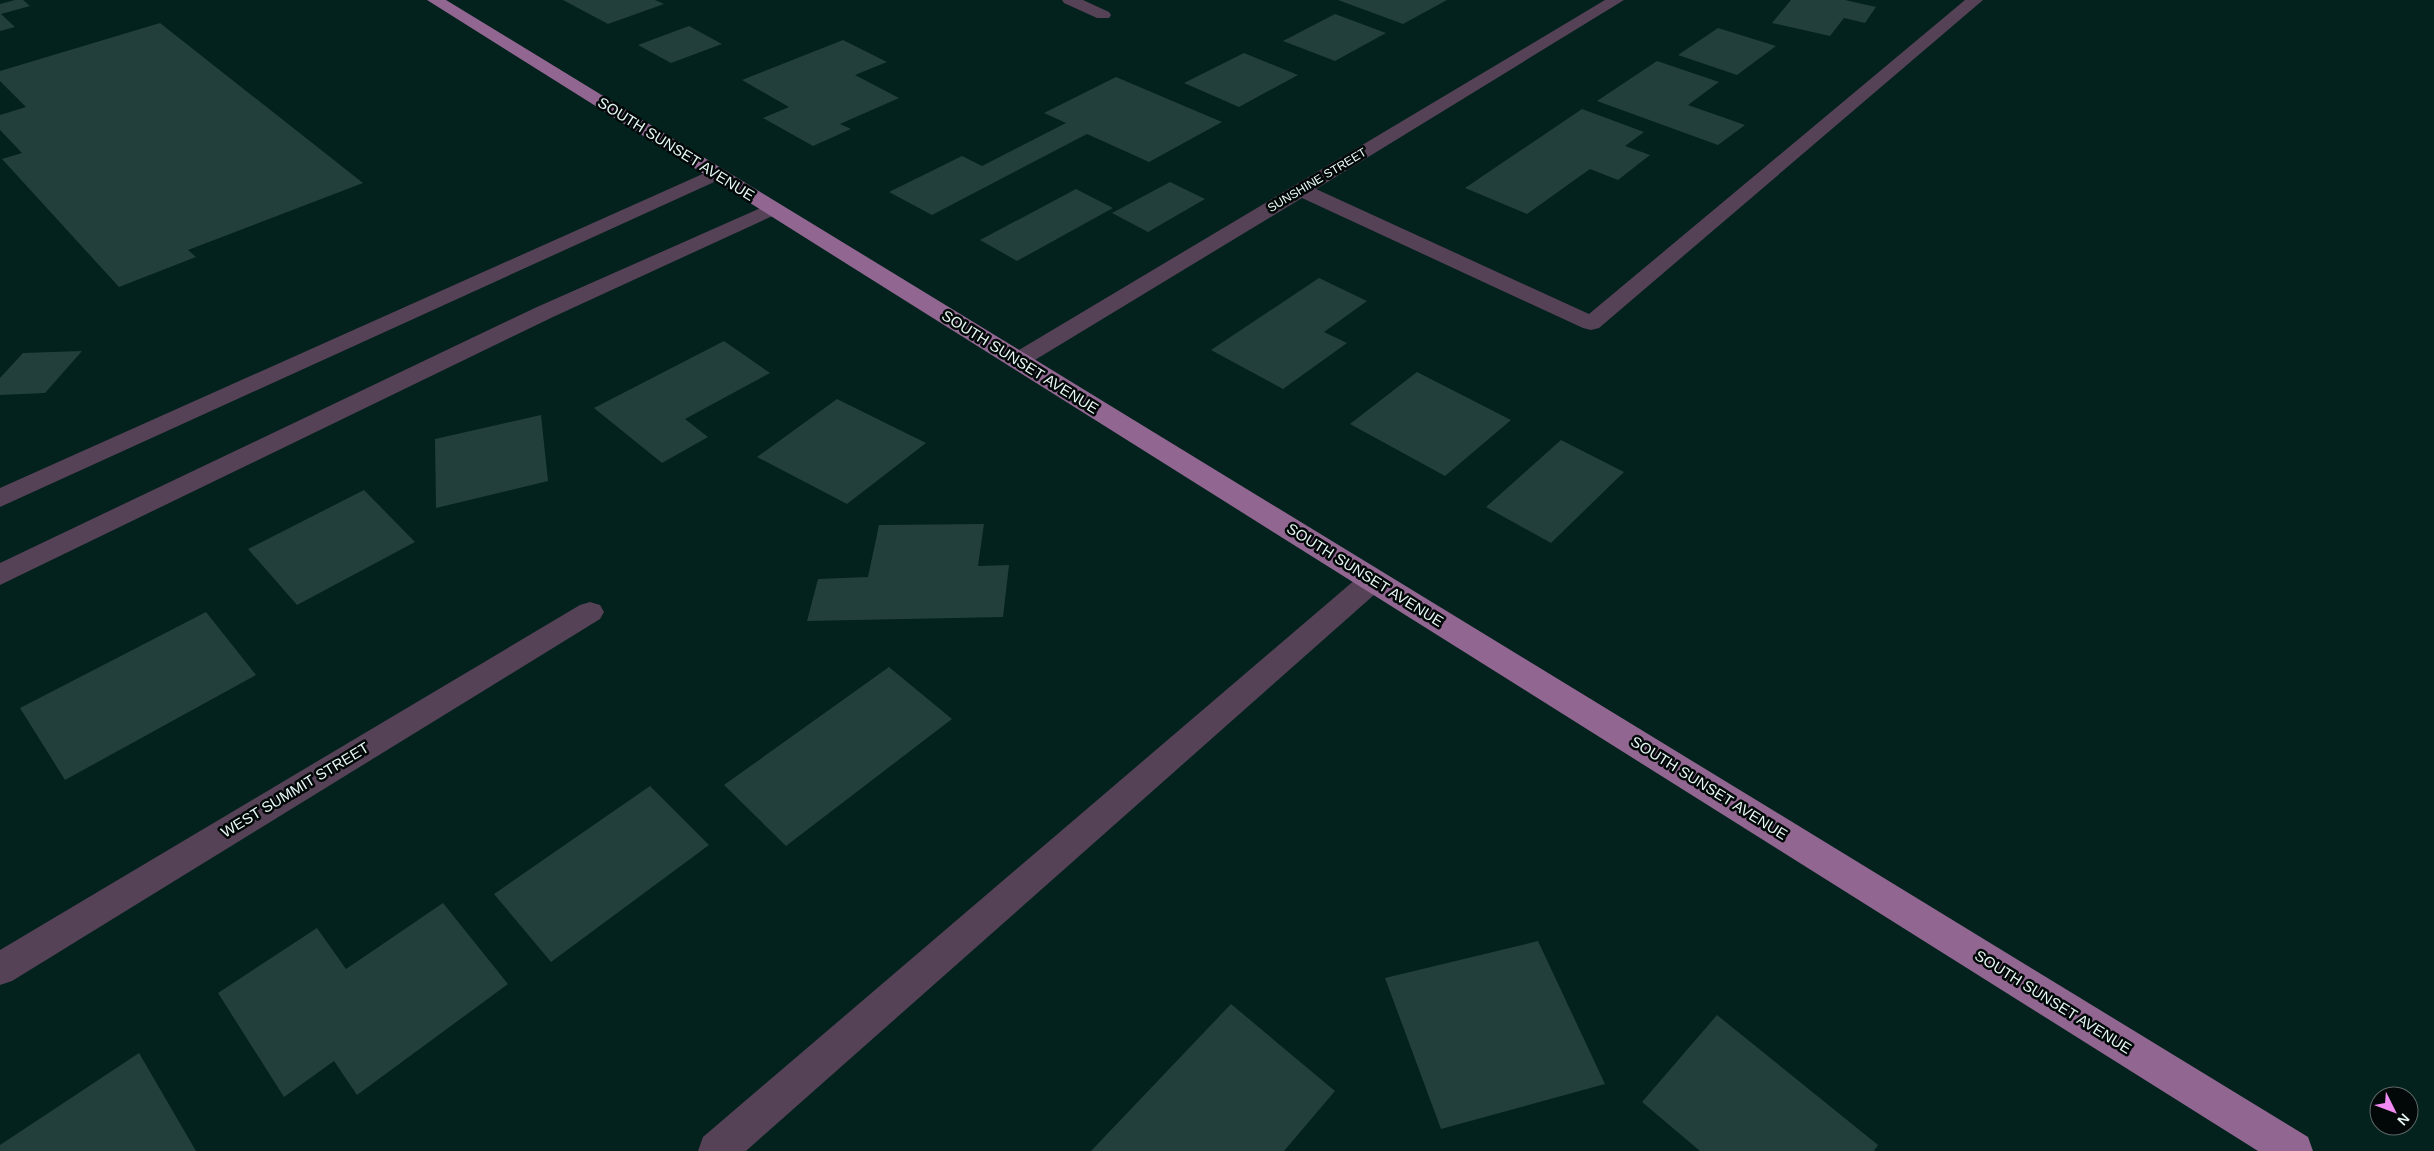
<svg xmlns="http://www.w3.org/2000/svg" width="2434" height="1151" font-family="Helvetica,sans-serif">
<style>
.building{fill:#223f3b}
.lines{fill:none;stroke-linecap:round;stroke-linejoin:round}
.minor{fill:#564256;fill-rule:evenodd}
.major{fill:#916791;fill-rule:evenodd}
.labels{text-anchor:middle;stroke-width:5;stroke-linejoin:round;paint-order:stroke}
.far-street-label{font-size:12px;fill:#e6f7f4;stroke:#010807}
.street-label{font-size:15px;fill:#e6f7f4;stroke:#010807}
</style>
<rect width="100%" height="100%" fill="#03211d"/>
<g class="building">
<polygon points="15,0 23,0 30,6 1,14 15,27 0,31 0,4"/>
<polygon points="563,0 655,0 664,4 608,24"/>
<polygon points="1338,0 1447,0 1403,24"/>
<polygon points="1791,0 1845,0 1876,7 1865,23 1844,18 1830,36 1772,23"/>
<polygon points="1335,14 1386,33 1335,61 1283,41"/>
<polygon points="160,23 363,183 188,250 196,257 119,287 2,159 22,153 0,130 0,115 26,107 0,81 0,71"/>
<polygon points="689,26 722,44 671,63 638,45"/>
<polygon points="1718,28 1776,46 1737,75 1678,55"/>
<polygon points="843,40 887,62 855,75 899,98 840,124 851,129 813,146 763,118 789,107 742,80"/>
<polygon points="1244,53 1298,75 1239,107 1184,83"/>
<polygon points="1657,61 1719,82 1688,105 1745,125 1718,145 1597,101"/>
<polygon points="1116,77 1222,122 1149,162 1087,134 932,215 889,192 962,156 982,166 1066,123 1044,113"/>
<polygon points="1582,109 1644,132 1625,146 1650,155 1618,180 1590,169 1527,214 1465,188"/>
<polygon points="1170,182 1205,199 1148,232 1112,213"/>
<polygon points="1076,189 1113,208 1017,261 980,240"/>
<polygon points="1319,278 1367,301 1324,332 1347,343 1283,389 1211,350"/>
<polygon points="724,341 770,373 685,419 708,437 662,463 594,408"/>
<polygon points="82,351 45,393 0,395 0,378 23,353"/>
<polygon points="1417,372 1511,420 1445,476 1350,424"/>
<polygon points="837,399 926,443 847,504 757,457"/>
<polygon points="541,415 548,481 436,508 435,439"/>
<polygon points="1561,440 1624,472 1551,543 1486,507"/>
<polygon points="364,490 415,542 297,605 248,549"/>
<polygon points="984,524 978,566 1009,565 1003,617 807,621 818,579 868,577 879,525"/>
<polygon points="206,612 256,675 65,780 20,708"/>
<polygon points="889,667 952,719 786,846 724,785"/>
<polygon points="650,786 709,845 551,962 494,894"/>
<polygon points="443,903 508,984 357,1095 334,1061 284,1097 218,993 317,928 346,969"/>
<polygon points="1538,941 1605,1084 1441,1129 1385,978"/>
<polygon points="1231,1004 1335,1091 1284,1151 1091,1151"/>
<polygon points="1717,1015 1878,1145 1874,1151 1700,1151 1642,1102"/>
<polygon points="139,1053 196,1151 0,1151 0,1145"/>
</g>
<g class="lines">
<g class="minor">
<polygon points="1062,0 1083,0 1109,12 1111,15 1109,18 1097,18 1064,3"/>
<polygon points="1605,0 1624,0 1316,189 1589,314 1965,0 1983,0 1599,328 1591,330 1583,328 1302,198 1025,366 1017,368 1009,366 1005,361 1009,356"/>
<polygon points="716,168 723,170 726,174 723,178 0,507 0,488"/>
<polygon points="772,203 779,205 782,209 779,213 553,317 0,585 0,563 537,307"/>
<polygon points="1373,570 1383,573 1387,580 1383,587 746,1151 698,1151 703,1137 1363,573"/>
<polygon points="590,602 600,605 604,612 600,619 12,981 0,985 0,950 580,605"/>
</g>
<polygon class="major" points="427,0 446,0 2308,1137 2313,1151 2258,1151"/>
</g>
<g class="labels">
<g class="far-street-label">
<text transform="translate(1317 180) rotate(-31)" y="4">SUNSHINE STREET</text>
</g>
<g class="street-label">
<text transform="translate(676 149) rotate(32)" y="5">SOUTH SUNSET AVENUE</text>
<text transform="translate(1020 362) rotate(32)" y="5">SOUTH SUNSET AVENUE</text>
<text transform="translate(1365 575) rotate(32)" y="5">SOUTH SUNSET AVENUE</text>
<text transform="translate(1709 788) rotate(32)" y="5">SOUTH SUNSET AVENUE</text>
<text transform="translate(295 790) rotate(-31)" y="5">WEST SUMMIT STREET</text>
<text transform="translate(2053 1002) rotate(32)" y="5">SOUTH SUNSET AVENUE</text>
</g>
</g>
<g transform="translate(2394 1111) rotate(132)"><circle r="24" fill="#010807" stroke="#5d6866"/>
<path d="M0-4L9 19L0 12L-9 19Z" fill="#f28af3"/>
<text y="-8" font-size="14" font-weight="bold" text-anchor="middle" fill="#e6f7f4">N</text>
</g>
</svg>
